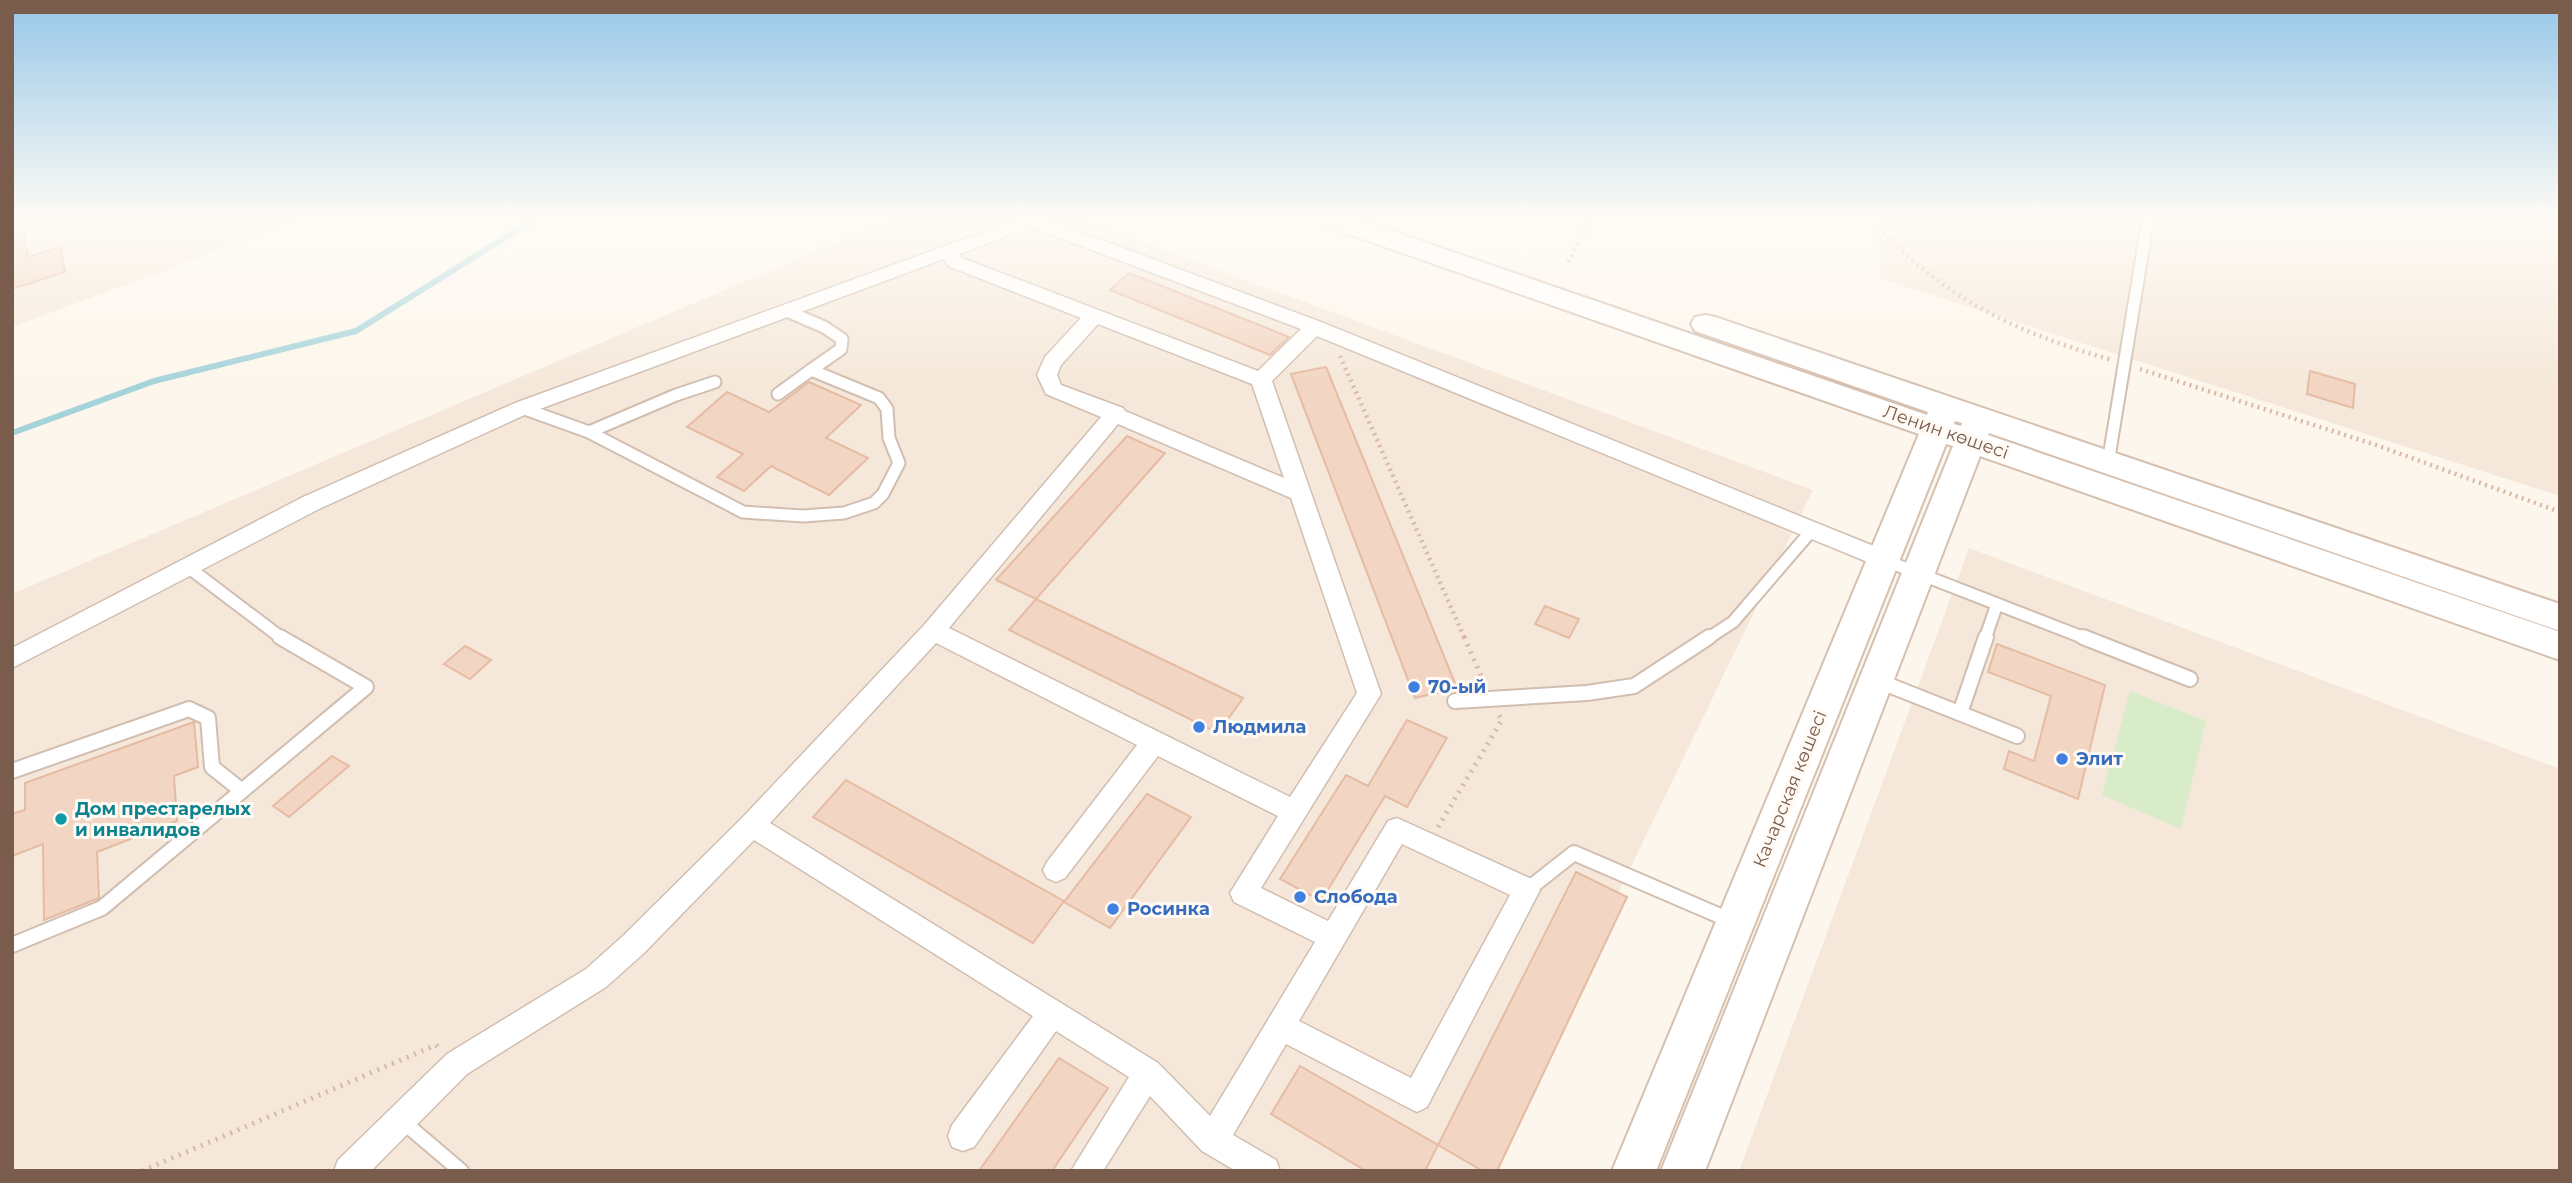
<svg xmlns="http://www.w3.org/2000/svg" width="2572" height="1183" font-family="Montserrat,sans-serif">
<style>
.residential{fill:#f5e8da}
.green{fill:#d8ecc9}
.lines{fill:none;stroke-linecap:round;stroke-linejoin:round}
.stream{stroke:#a5d3da;stroke-width:6}
.building{fill:#f3d5c3;stroke:#e6bba3;stroke-width:2}
.service-far1-casing{stroke:#d1beb0;stroke-width:15}
.service-casing{stroke:#d1beb0;stroke-width:18}
.minor-casing{stroke:#d1beb0;stroke-width:3}
.secondary-casing{stroke:#d6c0b0;stroke-width:4}
.path-far1{stroke:#d9b8a5;stroke-width:4.5;stroke-dasharray:2 4.5;stroke-linecap:butt}
.path{stroke:#d9b8a5;stroke-width:5;stroke-dasharray:2 6;stroke-linecap:butt}
.service-far1{stroke:#fff;stroke-width:11}
.service{stroke:#fff;stroke-width:14}
.minor{fill:#fff;fill-rule:evenodd}
.secondary{fill:#fff;fill-rule:evenodd}
.shop-dot{fill:#3f7fe0;stroke:#fffaf3;stroke-width:2.5}
.culture-dot{fill:#0f9aa8;stroke:#fffaf3;stroke-width:2.5}
.labels{text-anchor:middle;stroke-width:6;stroke-linejoin:round;paint-order:stroke}
.street-label{font-size:18px;fill:#7a5c4d;stroke:#fffaf3}
.shop-label{font-size:18px;font-weight:bold;fill:#366cbe;stroke:#fffaf3;text-anchor:start}
.culture-label{font-size:18px;font-weight:bold;fill:#0d838f;stroke:#fffaf3;text-anchor:start}
</style>
<rect width="100%" height="100%" fill="#fdf6ec"/>
<g class="residential">
<polygon points="12,219 303,219 12,327"/>
<polygon points="891,219 1081,219 1813,490 1484,1171 12,1171 12,594"/>
<polygon points="1879,219 2560,219 2560,496 1879,278"/>
<polygon points="1969,548 2560,769 2560,1171 1739,1171"/>
</g>
<polygon class="green" points="2130,691 2206,721 2181,829 2102,795"/>
<g class="lines">
<polyline class="stream" points="12,433 154,381 356,331 535,219"/>
</g>
<g class="building">
<polygon points="12,219 21,219 28,257 60,247 65,272 12,289"/>
<polygon points="1129,273 1289,337 1270,355 1110,290"/>
<polygon points="1326,367 1457,688 1415,698 1291,374"/>
<polygon points="2310,371 2355,384 2353,408 2307,394"/>
<polygon points="809,382 861,405 826,438 868,458 829,495 771,466 744,491 717,477 743,454 687,427 727,392 769,412"/>
<polygon points="1127,436 1165,453 1036,599 996,580"/>
<polygon points="1036,599 1243,698 1218,733 1009,630"/>
<polygon points="1545,606 1579,619 1569,638 1535,624"/>
<polygon points="1997,644 2105,685 2078,799 2004,769 2009,751 2034,761 2051,696 1988,672"/>
<polygon points="465,646 491,660 470,679 444,664"/>
<polygon points="1407,720 1447,738 1407,807 1385,796 1321,901 1280,879 1346,775 1368,786"/>
<polygon points="194,722 198,767 174,776 177,821 97,852 99,898 44,920 43,844 12,856 12,814 25,810 25,783"/>
<polygon points="332,756 349,766 289,817 273,806"/>
<polygon points="846,780 1064,901 1033,943 813,817"/>
<polygon points="1147,794 1191,817 1110,928 1064,902"/>
<polygon points="1576,872 1627,897 1497,1171 1483,1171 1438,1145"/>
<polygon points="1059,1058 1108,1088 1052,1171 979,1171"/>
<polygon points="1300,1066 1438,1145 1425,1171 1366,1171 1271,1114"/>
</g>
<g class="lines">
<defs>
<g id="service-far1">
<polyline points="778,394 811,370"/>
<polyline points="522,408 589,432 743,512 803,516 844,513 874,503 883,494 899,463 889,438 887,409 879,398 811,370 841,349 842,339 824,327 787,311"/>
<polyline points="589,432 676,395 715,382"/>
<polyline points="2108,463 2148,219"/>
<polyline points="1884,560 2087,639"/>
<polyline points="188,567 283,639"/>
<polyline points="1707,639 1733,622 1812,530"/>
<polyline points="1985,639 1997,604"/>
</g>
<g id="service">
<polyline points="2083,637 2190,679"/>
<polyline points="1876,680 2017,736"/>
<polyline points="1455,701 1587,693 1634,686 1709,637"/>
<polyline points="1960,713 1986,637"/>
<polyline points="12,771 189,709 208,718 212,767 242,791"/>
<polyline points="1527,890 1574,853 1734,922"/>
<polyline points="12,945 102,908 366,687 280,637"/>
<polyline points="401,1120 461,1171"/>
</g>
<path id="minor" d="M1019 219H1045L1321 322 1891 553 1894 559 1891 565 1883 568 1875 565 1317 336 1272 381 1381 694 1261 888 1328 921 1388 821 1397 818 1536 881 1540 890 1427 1107 1417 1112 1407 1107 1286 1044 1233 1135 1276 1160 1280 1171H1236L1202 1151 1150 1096 1103 1171H1071L1129 1077 1056 1031 974 1147 963 1151 952 1147 948 1136 952 1125 1033 1016 754 840 644 953 606 987 467 1074 371 1171H334L338 1160 447 1054 586 969 624 935 743 817 925 624 1101 417 1046 394 1037 375 1045 357 1081 318 948 266 944 259 529 413 319 509 12 668V648L303 497 515 403ZM1031 227 1301 329 1258 371 962 258 959 254ZM1098 324 1252 384 1284 478 1125 411 1123 408 1061 385 1057 375 1061 365ZM1118 424 1291 498 1357 693 1290 797 949 628ZM936 643 1137 745 1047 862 1043 870 1047 878 1056 882 1065 878 1158 756 1278 816 1230 893 1234 902 1315 942 1210 1116 1158 1063 770 823ZM1402 844 1510 895 1411 1078 1299 1021Z"/>
<path id="secondary" d="M1319 219H1357L1927 415 1928 412 1695 331 1691 324 1695 317 1705 315 1715 317 2560 604V631L1989 433 1988 435 2560 632V660L1980 456 1705 1171H1661L1953 446 1946 444 1656 1171H1612L1919 434 1323 225ZM1955 421 1962 423 1961 426 1954 424Z"/>
</defs>
<use href="#service-far1" class="service-far1-casing"/>
<use href="#service" class="service-casing"/>
<use href="#minor" class="minor-casing"/>
<use href="#secondary" class="secondary-casing"/>
<g class="path-far1">
<polyline points="218,219 221,227 251,219"/>
<path d="M1870 219C1942 297 2011 331 2112 360"/>
<polyline points="1568,262 1591,219"/>
<polyline points="1340,356 1465,639"/>
<polyline points="2140,369 2376,445 2560,512"/>
</g>
<g class="path">
<polyline points="1464,637 1485,685"/>
<polyline points="1438,827 1502,720 1499,715"/>
<polyline points="142,1171 436,1045 440,1049"/>
</g>
<use href="#service-far1" class="service-far1"/>
<use href="#service" class="service"/>
<use href="#minor" class="minor"/>
<use href="#secondary" class="secondary"/>
</g>
<linearGradient id="sky" x2="0" y2="1"><stop stop-color="#97c7e8"/><stop offset="0.57" stop-color="#fefbf6"/><stop offset="1" stop-color="#fefbf6" stop-opacity="0"/></linearGradient>
<rect width="2572" height="384" fill="url(#sky)"/>
<g class="shop-dot">
<circle cx="1414" cy="687" r="7"/>
<circle cx="1199" cy="727" r="7"/>
<circle cx="2062" cy="759" r="7"/>
<circle cx="1300" cy="897" r="7"/>
<circle cx="1113" cy="909" r="7"/>
</g>
<circle class="culture-dot" cx="61" cy="819" r="7"/>
<g class="labels">
<g class="street-label">
<text transform="translate(1946 432) rotate(19)" y="6">Ленин көшесі</text>
<text transform="translate(1790 789) rotate(-68)" y="6">Качарская көшесі</text>
</g>
<g class="shop-label">
<text x="1428" y="693">70-ый</text>
<text x="1213" y="733">Людмила</text>
<text x="2076" y="765">Элит</text>
<text x="1314" y="903">Слобода</text>
<text x="1127" y="915">Росинка</text>
</g>
<g class="culture-label">
<text x="75" y="815">Дом престарелых<tspan x="75" dy="21">и инвалидов</tspan></text>
</g>
</g>
<rect width="2572" height="1183" fill="none" stroke="#7a5c4d" stroke-width="28"/>
</svg>
